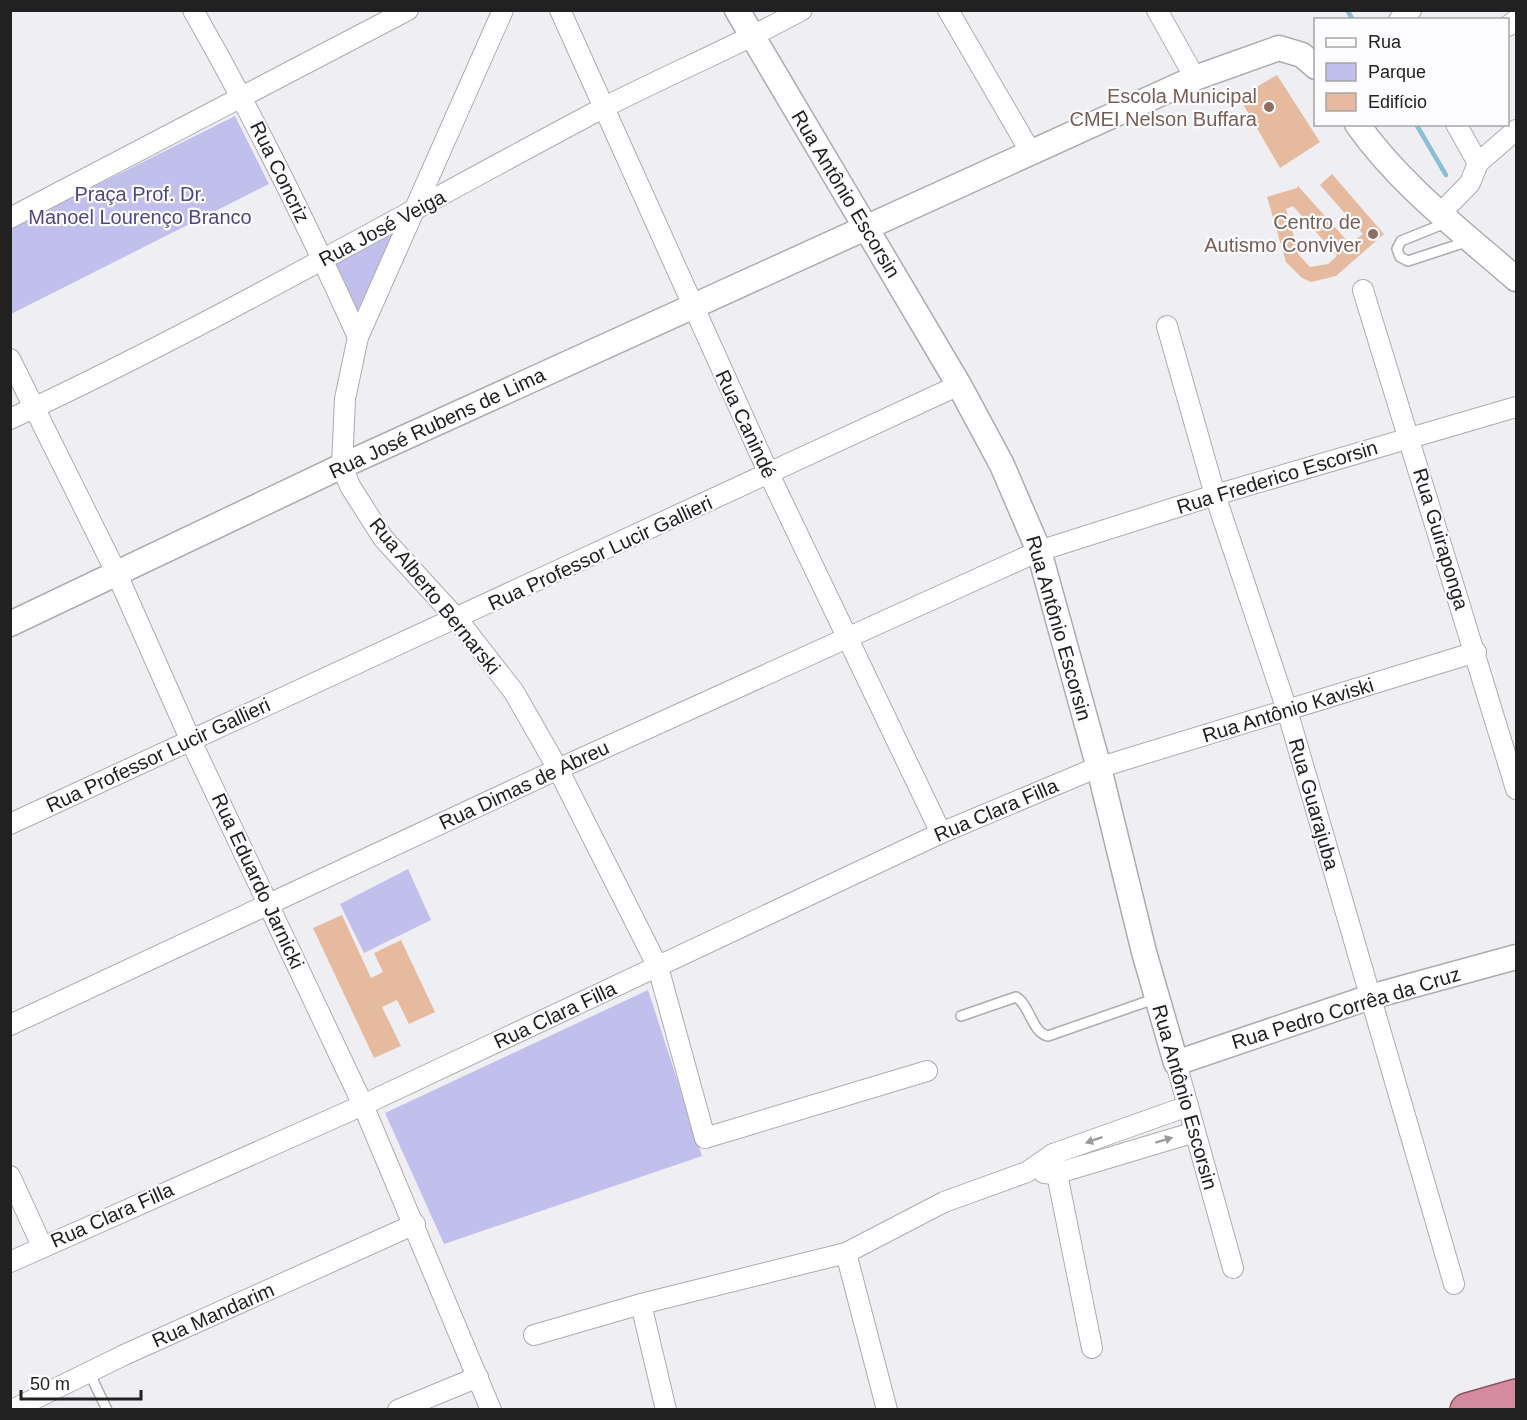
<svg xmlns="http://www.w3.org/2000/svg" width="1527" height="1420" font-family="Helvetica,sans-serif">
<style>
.green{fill:#c1bfeb}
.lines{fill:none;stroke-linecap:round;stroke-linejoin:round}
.stream{stroke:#8abfd4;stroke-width:4.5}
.building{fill:#e6ba9e;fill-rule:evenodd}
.service-casing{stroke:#acacaf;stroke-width:12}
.minor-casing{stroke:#acacaf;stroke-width:22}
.tertiary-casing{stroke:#acacaf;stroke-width:27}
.trunk-casing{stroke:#8e5264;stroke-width:36}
.service{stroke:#fff;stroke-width:9}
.minor{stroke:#fff;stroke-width:20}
.tertiary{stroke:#fff;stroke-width:24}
.trunk{stroke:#d48a9f;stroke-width:33}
.oneway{fill:#9b9b9c}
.education-dot{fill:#8d6e63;stroke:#fdfdff;stroke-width:2}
.labels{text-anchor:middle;stroke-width:4.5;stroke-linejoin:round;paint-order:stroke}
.education-label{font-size:20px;fill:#785e54;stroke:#fdfdff;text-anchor:end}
.street-label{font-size:20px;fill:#212122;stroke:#fdfdff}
.park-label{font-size:20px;fill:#4d4780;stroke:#fdfdff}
</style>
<rect width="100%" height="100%" fill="#efeff3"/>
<g class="green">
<polygon points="235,116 269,184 11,314 11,228"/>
<polygon points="397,232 356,316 332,263"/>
<polygon points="408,869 431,920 364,953 340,904"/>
<polygon points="648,990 702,1156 444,1244 385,1113"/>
</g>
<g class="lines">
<g class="stream">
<polyline points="1347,10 1353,20"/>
<polyline points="1416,124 1446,175"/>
</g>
</g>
<g class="building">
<polygon points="1277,75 1320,142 1280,168 1239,97"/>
<path d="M1332 174 1384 234 1336 276 1311 282 1302 278 1286 262 1267 197 1297 188 1298 186 1350 244 1363 234 1320 185ZM1293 206 1337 256 1328 264 1310 267 1299 255 1286 209Z"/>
<polygon points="342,915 371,978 383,972 374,953 401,940 435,1012 409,1024 397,1000 382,1007 401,1046 374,1058 313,928"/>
</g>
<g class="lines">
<defs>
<g id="service">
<polyline points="1448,222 1401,241 1397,249 1400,257 1408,261 1469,241"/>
<path d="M961 1016 1016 997C1030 1005 1032 1033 1048 1036L1157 998"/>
<polyline points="89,1372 107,1410"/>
</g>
<g id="minor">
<path d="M193 10C254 117 308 226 358 337"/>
<polyline points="503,10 358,337 345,399 342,466 350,486 383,538 457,619 514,692 558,769 658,967 705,1138 927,1071"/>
<polyline points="560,10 769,474 941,833"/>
<polyline points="948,10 1030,151"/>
<polyline points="1157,10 1195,78"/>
<polyline points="1399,20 1411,10"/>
<polyline points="1508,26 1516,20"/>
<polyline points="1478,163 1516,130"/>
<polyline points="1440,214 1470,183 1478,163 1456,124"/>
<polyline points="10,218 408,10"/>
<polyline points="1363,290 1516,789"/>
<polyline points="1167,326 1215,495 1287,710 1454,1284"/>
<polyline points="10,359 116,572 190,739 363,1105 491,1410"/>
<path d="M10 419C212 325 406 212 603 108 669 74 737 46 802 10"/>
<polyline points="10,824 959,385"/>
<polyline points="10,1025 558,769 1039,551 1215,495 1516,407"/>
<polyline points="1176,1063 1233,1268"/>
<polyline points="1053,1154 1092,1348"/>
<polyline points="1044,1173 1055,1174 1195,1132"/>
<polyline points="10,1176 42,1246"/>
<polyline points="846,1253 887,1410"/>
<polyline points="10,1262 363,1105 941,833 1091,770 1476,652"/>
<polyline points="641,1304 666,1410"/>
<polyline points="534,1335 641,1304 846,1253 944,1202 1027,1172 1053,1154 1188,1106"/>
<polyline points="12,1410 124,1355 415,1224"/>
<polyline points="398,1410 478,1377"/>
</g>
<g id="tertiary">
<polyline points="737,10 959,385 1002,465 1039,551 1099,768 1144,952 1176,1063 1370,997 1516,957"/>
<path d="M1357 124C1400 185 1461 231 1516 279"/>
<polyline points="10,624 342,466 1195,78 1279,48 1302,55 1316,67"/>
</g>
<polyline id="trunk" points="1467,1410 1516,1396"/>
</defs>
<use href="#service" class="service-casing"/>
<use href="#minor" class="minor-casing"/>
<use href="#tertiary" class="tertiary-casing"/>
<use href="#trunk" class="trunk-casing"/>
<use href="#service" class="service"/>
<use href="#minor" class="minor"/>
<use href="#tertiary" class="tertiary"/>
<use href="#trunk" class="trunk"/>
</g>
<defs><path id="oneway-solid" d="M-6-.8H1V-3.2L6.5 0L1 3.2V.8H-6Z" transform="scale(1.5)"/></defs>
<g class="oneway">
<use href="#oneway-solid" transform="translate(1094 1140) rotate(161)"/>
<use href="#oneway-solid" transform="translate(1164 1140) rotate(-17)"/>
</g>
<g class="education-dot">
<circle cx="1269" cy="107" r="6"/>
<circle cx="1373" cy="234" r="6"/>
</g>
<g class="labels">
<g class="education-label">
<text x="1257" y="103">Escola Municipal<tspan x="1257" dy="23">CMEI Nelson Buffara</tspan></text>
<text x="1361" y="229">Centro de<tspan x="1361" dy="23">Autismo Conviver</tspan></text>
</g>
<g class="street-label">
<text transform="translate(280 172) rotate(64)" y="7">Rua Concriz</text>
<text transform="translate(846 194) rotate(59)" y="7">Rua Antônio Escorsin</text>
<text transform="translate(382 228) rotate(-28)" y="7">Rua José Veiga</text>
<text transform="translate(437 423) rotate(-25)" y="7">Rua José Rubens de Lima</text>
<text transform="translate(746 424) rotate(65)" y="7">Rua Canindé</text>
<text transform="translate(1277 477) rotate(-17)" y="7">Rua Frederico Escorsin</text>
<text transform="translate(1441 539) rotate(73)" y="7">Rua Guiraponga</text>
<text transform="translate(600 553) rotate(-25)" y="7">Rua Professor Lucir Gallieri</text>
<text transform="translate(435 596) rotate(51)" y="7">Rua Alberto Bernarski</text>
<text transform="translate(1059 628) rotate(74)" y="7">Rua Antônio Escorsin</text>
<text transform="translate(1288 710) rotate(-17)" y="7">Rua Antônio Kaviski</text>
<text transform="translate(158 755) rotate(-25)" y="7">Rua Professor Lucir Gallieri</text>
<text transform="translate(524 785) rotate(-25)" y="7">Rua Dimas de Abreu</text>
<text transform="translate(1314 804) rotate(74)" y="7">Rua Guarajuba</text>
<text transform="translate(996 810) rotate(-23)" y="7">Rua Clara Filla</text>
<text transform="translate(258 881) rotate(65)" y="7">Rua Eduardo Jarnicki</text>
<text transform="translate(1346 1008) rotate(-17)" y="7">Rua Pedro Corrêa da Cruz</text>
<text transform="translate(555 1015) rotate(-25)" y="7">Rua Clara Filla</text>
<text transform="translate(1185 1097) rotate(74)" y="7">Rua Antônio Escorsin</text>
<text transform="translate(112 1215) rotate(-24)" y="7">Rua Clara Filla</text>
<text transform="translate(213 1315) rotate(-24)" y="7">Rua Mandarim</text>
</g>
<g class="park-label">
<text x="140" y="201">Praça Prof. Dr.<tspan x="140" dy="23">Manoel Lourenço Branco</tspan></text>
</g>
</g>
<rect width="1527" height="1420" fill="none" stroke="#212122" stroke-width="24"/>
<rect x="1314" y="18" width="195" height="108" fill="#fdfdff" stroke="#a5a5a7" stroke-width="1.5"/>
<rect x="1326" y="38" width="30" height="9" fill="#ffffff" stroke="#a5a5a7" stroke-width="1.5"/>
<text x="1368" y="48" font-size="18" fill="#212122">Rua</text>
<rect x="1326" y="63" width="30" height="18" fill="#c1bfeb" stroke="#a5a5a7" stroke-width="1.5"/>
<text x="1368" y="78" font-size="18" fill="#212122">Parque</text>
<rect x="1326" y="93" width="30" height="18" fill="#e6ba9e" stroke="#a5a5a7" stroke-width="1.5"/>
<text x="1368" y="108" font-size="18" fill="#212122">Edifício</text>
<path d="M21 1390v9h120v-9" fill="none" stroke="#212122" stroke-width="3"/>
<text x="30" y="1390" font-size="18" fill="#212122" stroke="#fdfdff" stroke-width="4.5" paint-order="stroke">50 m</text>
</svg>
